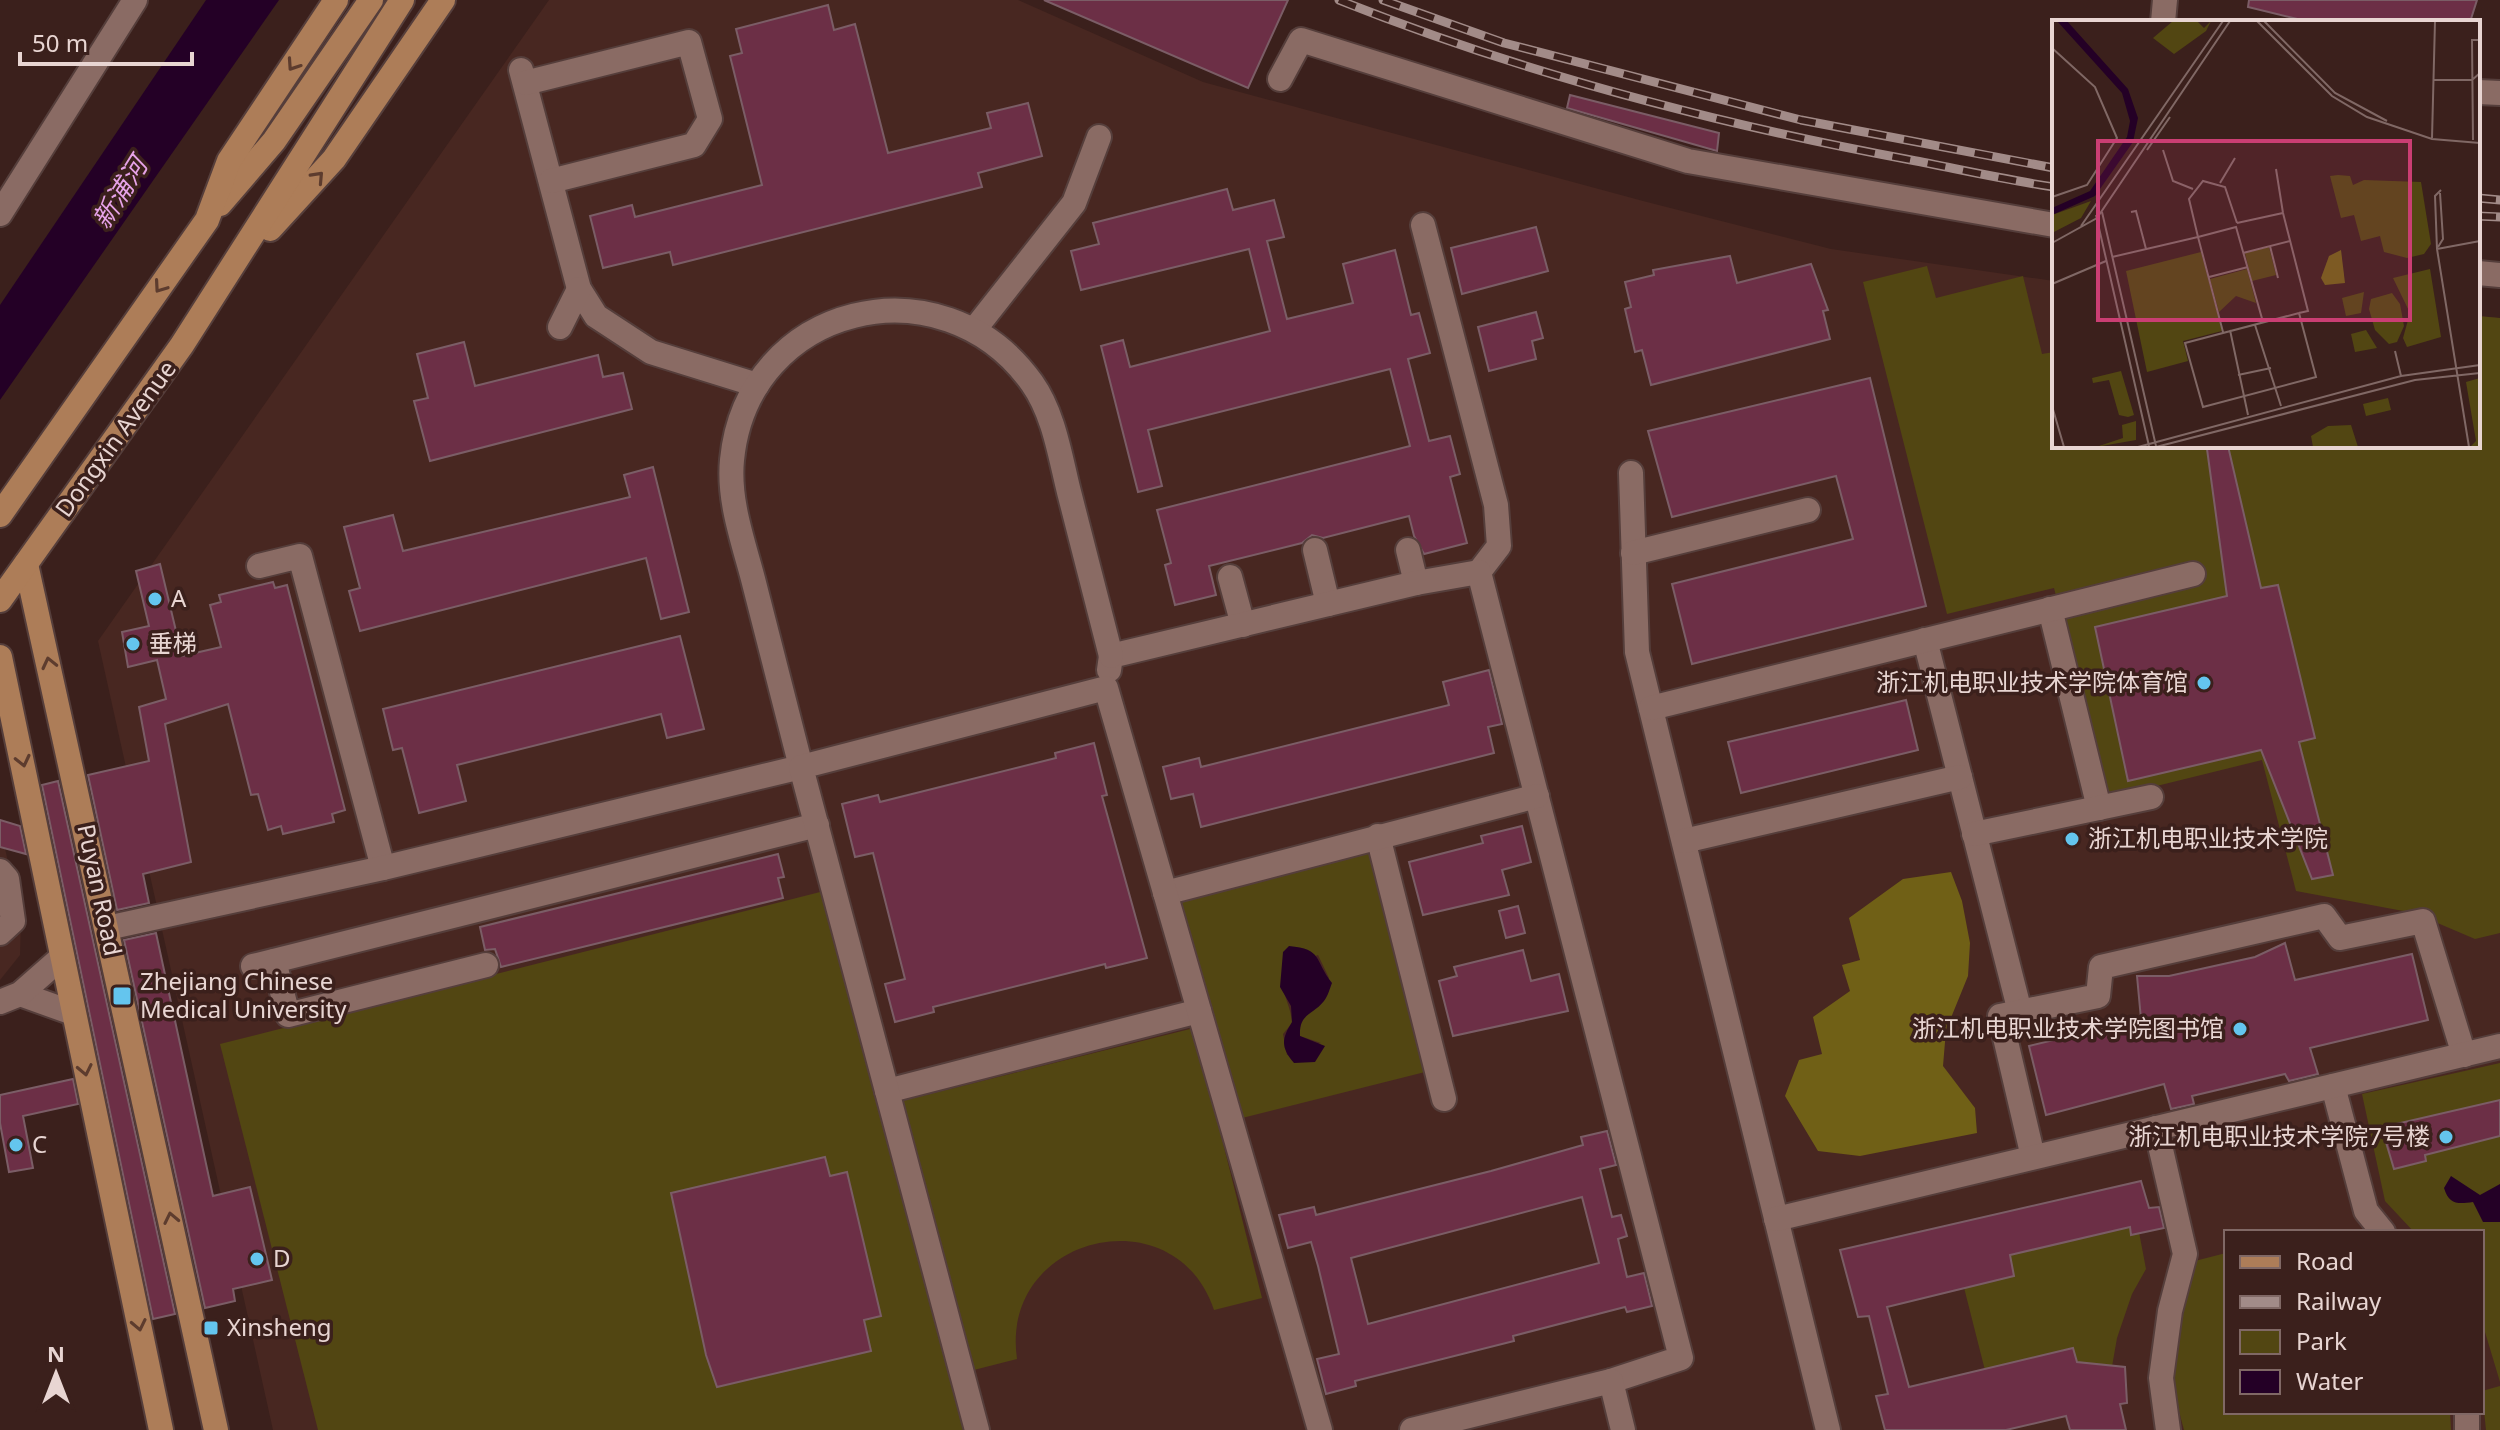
<svg xmlns="http://www.w3.org/2000/svg" width="2500" height="1430" font-family="'Noto Sans','Noto Sans SC',sans-serif">
<style>
.built{fill:#482721;fill-rule:evenodd}
.green{fill:#524612;fill-rule:evenodd}
.forest{fill:#706016}
.water{fill:#240026}
.building{fill:#6c2f46;stroke:#7b5d66;stroke-width:2;fill-rule:evenodd}
.lines{fill:none;stroke-linecap:round;stroke-linejoin:round}
.minor-casing{stroke:#553e3b;stroke-width:28}
.major-casing{stroke:#553e3b;stroke-width:28}
.minor{stroke:#8a6b64;stroke-width:24}
.major{stroke:#ad7d58;stroke-width:24}
.rail-casing{stroke:#a28b88;stroke-width:9}
.rail{stroke:#3b201c;stroke-width:6;stroke-dasharray:18;stroke-linecap:butt}
.oneway{stroke:#5d3c2e}
.poi-dot{fill:#64c5ee;stroke:#3b201c;stroke-width:3}
.labels{text-anchor:middle;stroke-width:7;stroke-linejoin:round;paint-order:stroke}
.street-label{font-size:24px;fill:#e8d5d2;stroke:#3b201c}
.poi-label{font-size:24px;fill:#e8d5d2;stroke:#3b201c;text-anchor:start}
.water-label{font-size:26px;font-style:italic;fill:#e6a2e8;stroke:#3b201c}
.inset-road{fill:none;stroke:#806865;stroke-width:2}
.view{fill:#ca3e73;fill-opacity:0.15;stroke:#ca3e73;stroke-width:4}
.inset-edge{fill:none;stroke:#e8d5d2;stroke-width:4}
</style>
<rect width="100%" height="100%" fill="#3b201c"/>
<g class="built">
<path d="M549 0H1018L1203 82 1643 201 1831 249 2054 281V446H2478V316L2500 318V1430H273L98 641ZM2226 1232H2482V1412H2226Z"/>
<polygon points="0,827 21,918 20,955 0,980"/>
</g>
<g class="green">
<polygon points="1927,266 1936,298 2023,276 2042,354 2054,352 2054,446 2478,446 2478,316 2500,318 2500,933 2475,939 2414,913 2296,891 2262,760 2108,798 2054,588 1947,614 1863,282"/>
<path d="M1372 848 1429 1071 1234 1120 1177 897ZM1318 955 1329 978C1326 986 1323 996 1318 1003 1308 1019 1299 1011 1300 1036L1321 1043 1287 1055 1283 1034 1292 1023C1291 1002 1277 989 1284 969Z"/>
<polygon points="828,890 965,1430 318,1430 220,1044"/>
<path d="M1194 1028 1262 1298 1214 1310C1175 1193 999 1235 1017 1359L966 1372 898 1102Z"/>
<polygon points="2500,1063 2500,1382 2482,1322 2482,1232 2414,1232 2385,1201 2362,1094"/>
<polygon points="2135,1211 2146,1269 2132,1294 2117,1338 2110,1378 1992,1398 1956,1256"/>
<polygon points="2226,1253 2226,1412 2450,1412 2451,1430 2184,1430 2173,1389 2175,1342 2191,1262"/>
<polygon points="2500,1386 2500,1430 2486,1430 2482,1391"/>
</g>
<polygon class="forest" points="1951,872 1962,901 1970,943 1968,976 1946,1030 1943,1066 1975,1108 1977,1133 1860,1156 1818,1151 1785,1096 1799,1060 1822,1054 1813,1017 1850,991 1842,965 1860,960 1849,918 1903,879"/>
<g class="water">
<polygon points="206,0 279,0 0,400 0,305"/>
<path d="M1289 946C1323 949 1314 960 1332 983 1330 988 1328 996 1324 1001 1312 1016 1299 1013 1300 1036L1325 1046 1315 1062 1294 1063C1280 1047 1282 1038 1292 1022L1291 1006 1280 987 1283 952Z"/>
<path d="M2451 1176 2480 1195 2500 1184V1222H2483L2473 1202C2458 1204 2449 1205 2444 1188Z"/>
</g>
<g class="building">
<polygon points="1044,0 1288,0 1248,88"/>
<polygon points="2249,0 2477,0 2470,22 2310,22 2248,7"/>
<polygon points="828,5 834,30 855,24 888,153 991,128 987,113 1028,103 1042,156 978,173 982,187 673,265 670,252 603,268 590,216 632,205 635,217 762,185 730,56 742,53 736,29"/>
<polygon points="1570,95 1719,133 1717,151 1567,108"/>
<polygon points="1227,189 1233,210 1274,200 1284,237 1267,241 1287,319 1353,303 1343,264 1395,250 1411,315 1419,313 1430,353 1408,359 1429,441 1450,436 1460,474 1450,477 1467,543 1424,554 1414,536 1409,516 1323,538 1312,535 1302,543 1209,566 1216,595 1175,605 1165,565 1171,563 1157,510 1410,446 1390,369 1148,430 1162,486 1138,492 1101,346 1123,340 1130,367 1270,331 1249,249 1081,290 1071,251 1099,244 1093,223"/>
<polygon points="1536,227 1548,271 1462,294 1451,248"/>
<polygon points="1730,256 1737,283 1811,264 1828,310 1823,311 1830,339 1651,385 1642,350 1635,352 1625,309 1631,307 1625,282 1654,275 1653,270"/>
<polygon points="1536,312 1543,338 1532,341 1536,359 1489,371 1478,327"/>
<polygon points="464,342 475,386 598,355 603,377 623,373 632,409 430,461 414,401 428,398 417,354"/>
<polygon points="1870,378 1926,606 1692,664 1672,584 1853,539 1836,476 1672,517 1648,431"/>
<polygon points="2228,446 2261,588 2278,585 2315,738 2299,742 2333,875 2312,879 2261,750 2128,781 2095,627 2227,596 2207,449"/>
<polygon points="653,467 689,612 661,619 646,558 360,631 349,591 360,588 344,527 393,515 403,551 630,497 624,475"/>
<polygon points="160,564 182,656 221,647 210,605 221,602 219,595 273,582 275,588 287,585 345,810 332,814 334,822 283,834 281,826 268,830 258,794 251,795 228,704 165,724 191,862 143,874 149,903 117,910 88,775 149,761 139,707 166,699 157,660 128,667 122,632 149,626 136,571"/>
<polygon points="680,636 704,729 667,738 661,714 457,765 466,801 419,813 402,748 393,750 383,709"/>
<polygon points="1489,670 1502,724 1488,727 1494,753 1201,827 1193,794 1171,799 1163,767 1199,758 1201,767 1449,705 1443,682"/>
<polygon points="1906,700 1918,750 1741,793 1728,742"/>
<polygon points="1094,743 1107,795 1102,796 1147,958 1106,968 1105,964 933,1007 934,1012 895,1022 885,984 905,979 873,853 855,857 842,804 878,795 880,802 1056,758 1055,753"/>
<polygon points="58,781 175,1314 153,1319 42,785"/>
<polygon points="0,820 20,826 26,854 0,847"/>
<polygon points="1522,826 1531,862 1502,870 1509,895 1423,915 1409,862 1483,843 1481,836"/>
<polygon points="778,854 784,877 778,878 783,898 501,967 495,949 485,950 480,927"/>
<polygon points="1518,906 1525,933 1506,938 1499,911"/>
<polygon points="156,933 213,1196 250,1187 272,1280 233,1289 235,1301 205,1308 124,940"/>
<polygon points="2285,943 2295,980 2412,954 2428,1020 2310,1048 2318,1074 2289,1081 2285,1074 2192,1096 2194,1104 2171,1109 2164,1084 2046,1115 2029,1046 2141,1019 2137,976 2169,976 2255,957"/>
<polygon points="1523,950 1531,981 1559,974 1568,1011 1453,1036 1439,981 1457,976 1454,967"/>
<polygon points="73,1079 78,1104 23,1116 33,1168 9,1172 0,1123 0,1095"/>
<polygon points="2500,1100 2500,1136 2425,1155 2426,1161 2394,1169 2385,1139 2398,1135 2396,1124"/>
<path d="M1607 1131 1616 1165 1600 1169 1612 1217 1621 1215 1627 1236 1618 1239 1627 1277 1644 1273 1652 1306 1627 1312 1625 1307 1513 1336 1514 1341 1355 1381 1356 1386 1326 1394 1317 1359 1339 1354 1318 1266 1311 1242 1288 1248 1279 1215 1314 1207 1316 1215 1491 1171 1583 1145 1581 1137ZM1582 1197 1599 1263 1368 1324 1351 1258Z"/>
<polygon points="825,1157 830,1176 847,1172 881,1316 864,1320 871,1351 717,1387 706,1355 671,1193"/>
<polygon points="2141,1181 2149,1208 2159,1207 2164,1228 2131,1235 2130,1227 2010,1255 2014,1276 1887,1307 1909,1387 2073,1348 2077,1362 2125,1367 2127,1403 2120,1404 2126,1430 2070,1430 2066,1416 2006,1430 1885,1430 1876,1396 1888,1394 1869,1316 1858,1317 1840,1250"/>
</g>
<g class="lines">
<defs>
<g id="minor">
<polyline points="2163,22 2165,0"/>
<polyline points="521,70 579,289 596,316 651,352 757,385"/>
<polyline points="1280,79 1301,40 1688,161 2054,225"/>
<polyline points="525,83 689,42 710,119 694,145 551,181"/>
<polyline points="2478,92 2500,93"/>
<polyline points="0,214 135,0"/>
<polyline points="1423,225 1496,505 1499,546 1479,572"/>
<polyline points="2478,273 2500,275"/>
<polyline points="560,327 579,289"/>
<polyline points="974,330 1074,203 1099,137"/>
<polyline points="1631,473 1637,652 1828,1430"/>
<polyline points="1315,550 1328,604"/>
<polyline points="1408,550 1416,583"/>
<polyline points="1633,553 1808,510"/>
<polyline points="259,566 300,556 383,868"/>
<polyline points="1230,577 1243,625"/>
<polyline points="2050,609 2099,808"/>
<polyline points="1925,640 2020,1012"/>
<polyline points="1109,670 1111,656 1416,583 1479,572 1681,1358 1611,1381"/>
<polyline points="1651,708 2193,574"/>
<polyline points="1974,834 2151,797"/>
<polyline points="1378,836 1444,1099"/>
<polyline points="1684,841 1960,777"/>
<polyline points="0,871 7,879 13,921 0,933"/>
<polyline points="1165,893 1537,796"/>
<path d="M107 928 383 868 801 767C785 704 769 641 753 579 743 541 728 500 732 460 747 304 942 257 1032 383 1054 414 1060 456 1069 492 1083 547 1097 601 1111 656"/>
<polyline points="274,961 288,1015 486,965"/>
<polyline points="253,966 817,825"/>
<polyline points="20,994 73,1013"/>
<polyline points="0,1002 20,994 62,957"/>
<polyline points="2333,1086 2366,1211 2383,1232"/>
<polyline points="887,1091 1199,1011"/>
<polyline points="2156,1128 2185,1254 2170,1311 2161,1378 2168,1430"/>
<polyline points="2033,1157 2000,1016 2098,996 2101,967 2324,916 2340,938 2423,921 2464,1055"/>
<polyline points="1776,1219 2500,1046"/>
<polyline points="2467,1412 2467,1430"/>
<polyline points="977,1430 801,767 1106,688 1320,1430"/>
<polyline points="1412,1430 1611,1381 1623,1430"/>
</g>
<g id="major">
<polyline points="220,204 274,141 371,0"/>
<polyline points="270,229 334,159 443,0"/>
<polyline points="0,515 207,220 229,161 336,0"/>
<polyline points="26,564 216,1430"/>
<polyline points="0,600 182,345 402,0"/>
<polyline points="0,657 161,1430"/>
</g>
</defs>
<use href="#minor" class="minor-casing"/>
<use href="#major" class="major-casing"/>
<use href="#minor" class="minor"/>
<use href="#major" class="major"/>
<defs>
<g id="rail">
<path d="M1339 0C1522 73 1717 124 1911 160 1958 169 2006 180 2054 187"/>
<polyline points="1383,0 1504,43 1801,120 2054,168"/>
<polyline points="2478,198 2500,200"/>
<polyline points="2478,216 2500,217"/>
</g>
</defs>
<use href="#rail" class="rail-casing"/>
<use href="#rail" class="rail"/>
</g>
<defs><path id="oneway-chevron" d="M-2-3.5L2.5 0L-2 3.5" fill="none" stroke-width="1.6" stroke-linecap="round" stroke-linejoin="round" transform="scale(2)"/></defs>
<g class="oneway">
<use href="#oneway-chevron" transform="translate(293 65) rotate(124)"/>
<use href="#oneway-chevron" transform="translate(318 177) rotate(-47)"/>
<use href="#oneway-chevron" transform="translate(160 287) rotate(125)"/>
<use href="#oneway-chevron" transform="translate(49 663) rotate(-103)"/>
<use href="#oneway-chevron" transform="translate(23 761) rotate(77)"/>
<use href="#oneway-chevron" transform="translate(85 1070) rotate(78)"/>
<use href="#oneway-chevron" transform="translate(171 1218) rotate(-102)"/>
<use href="#oneway-chevron" transform="translate(139 1325) rotate(78)"/>
</g>
<g class="poi-dot">
<circle cx="155" cy="599" r="8"/>
<circle cx="133" cy="644" r="8"/>
<circle cx="2204" cy="683" r="8"/>
<circle cx="2072" cy="839" r="8"/>
<rect x="112" y="986" width="20" height="20" rx="4"/>
<circle cx="2240" cy="1029" r="8"/>
<circle cx="2446" cy="1137" r="8"/>
<circle cx="16" cy="1145" r="8"/>
<circle cx="257" cy="1259" r="8"/>
<rect x="203" y="1320" width="16" height="16" rx="4"/>
</g>
<g class="labels">
<g class="street-label">
<text transform="translate(116 439) rotate(-54)" y="8">Dongxin Avenue</text>
<text transform="translate(99 890) rotate(78)" y="8">Puyan Road</text>
</g>
<g class="poi-label">
<text x="171" y="607">A</text>
<text x="149" y="652">垂梯</text>
<text x="2188" y="691" text-anchor="end">浙江机电职业技术学院体育馆</text>
<text x="2088" y="847">浙江机电职业技术学院</text>
<text x="140" y="990">Zhejiang Chinese<tspan x="140" dy="28">Medical University</tspan></text>
<text x="2224" y="1037" text-anchor="end">浙江机电职业技术学院图书馆</text>
<text x="2430" y="1145" text-anchor="end">浙江机电职业技术学院7号楼</text>
<text x="32" y="1153">C</text>
<text x="273" y="1267">D</text>
<text x="227" y="1336">Xinsheng</text>
</g>
<g class="water-label">
<text transform="translate(120 193) rotate(-58)" y="9">新浦河</text>
</g>
</g>
<g transform="translate(2052 20)">
<rect width="428" height="428" fill="#3b201c"/>
<path d="M121 1H145L152 8 159 1 154 11 122 34 101 18ZM286 155 298 156 301 165 312 160 369 162 379 224 372 234 355 238 332 232 328 216 309 221 302 195 289 198 278 156ZM39 181 29 198 0 213V195ZM217 227 224 255 200 261 193 233ZM149 232 170 311 131 321 136 341 95 352 74 251ZM195 249 204 283 184 276 167 292 158 259ZM378 249 389 317 355 327 351 318 358 293 341 258ZM312 272 309 293 294 296 290 278ZM340 273 348 284 352 306 345 322 337 324 323 310 317 289 319 279ZM314 310 325 328 303 332 299 314ZM69 351 82 395 76 397 67 395 57 360 41 363 40 358ZM428 358V427H418L424 421 414 362ZM336 378 339 390 314 396 311 384ZM84 401V420L44 427 71 418 70 405ZM299 405 306 427H261L259 416 276 406Z" fill="#524612"/>
<path d="M289 230 293 263 273 265 269 258 277 236Z" fill="#706016"/>
<path d="M5 1H15L76 69 86 98 81 122 43 176 0 195V188L38 171 75 117 78 101 70 73Z" fill="#240026"/>
<path class="inset-road" d="M205 1 280 76 315 97 380 119 428 123M212 1 283 73 335 101M0 28 43 67 65 118 35 165 0 177M381 60H420L428 53M380 118 383 1M421 120 420 20H428M95 130 118 97M111 130 121 161 141 169M224 149 231 193M168 163 183 138M389 170 383 176 385 229 417 427M50 192 104 426M79 192 84 191 94 229M44 195 97 426M185 203 231 193 256 291 247 293M29 206 171 1M0 223 45 198 178 1M218 226 226 258M386 227 391 219 388 173M385 229 428 221M191 233 238 221M60 237 146 217 137 179 151 161 173 167 185 203M157 257 196 247M0 264 54 241M247 293 264 357 151 387 133 323ZM203 305 229 386M178 310 196 395M171 312 146 217 184 207 211 302M343 331 349 356M186 355 219 348M0 386 12 427M86 427 349 356 428 345M104 427 363 360 428 353"/>
<path class="view" d="M46 121H358V300H46Z"/>
<rect width="428" height="428" class="inset-edge"/>
</g>
<rect x="2224" y="1230" width="260" height="184" fill="#3b201c" stroke="#806865" stroke-width="2"/>
<rect x="2240" y="1256" width="40" height="12" fill="#ad7d58" stroke="#806865" stroke-width="2"/>
<text x="2296" y="1270" font-size="24" fill="#e8d5d2">Road</text>
<rect x="2240" y="1296" width="40" height="12" fill="#a28b88" stroke="#806865" stroke-width="2"/>
<text x="2296" y="1310" font-size="24" fill="#e8d5d2">Railway</text>
<rect x="2240" y="1330" width="40" height="24" fill="#524612" stroke="#806865" stroke-width="2"/>
<text x="2296" y="1350" font-size="24" fill="#e8d5d2">Park</text>
<rect x="2240" y="1370" width="40" height="24" fill="#240026" stroke="#806865" stroke-width="2"/>
<text x="2296" y="1390" font-size="24" fill="#e8d5d2">Water</text>
<g transform="translate(56 1374)" stroke="#3b201c" stroke-width="6" paint-order="stroke">
<path d="M0-6L14 30L0 20L-14 30Z" fill="#e8d5d2"/>
<text y="-12" font-size="22" font-weight="bold" text-anchor="middle" fill="#e8d5d2">N</text>
</g>
<path d="M20 52v12h172v-12" fill="none" stroke="#e8d5d2" stroke-width="4"/>
<text x="32" y="52" font-size="24" fill="#e8d5d2" stroke="#3b201c" stroke-width="6" paint-order="stroke">50 m</text>
</svg>
